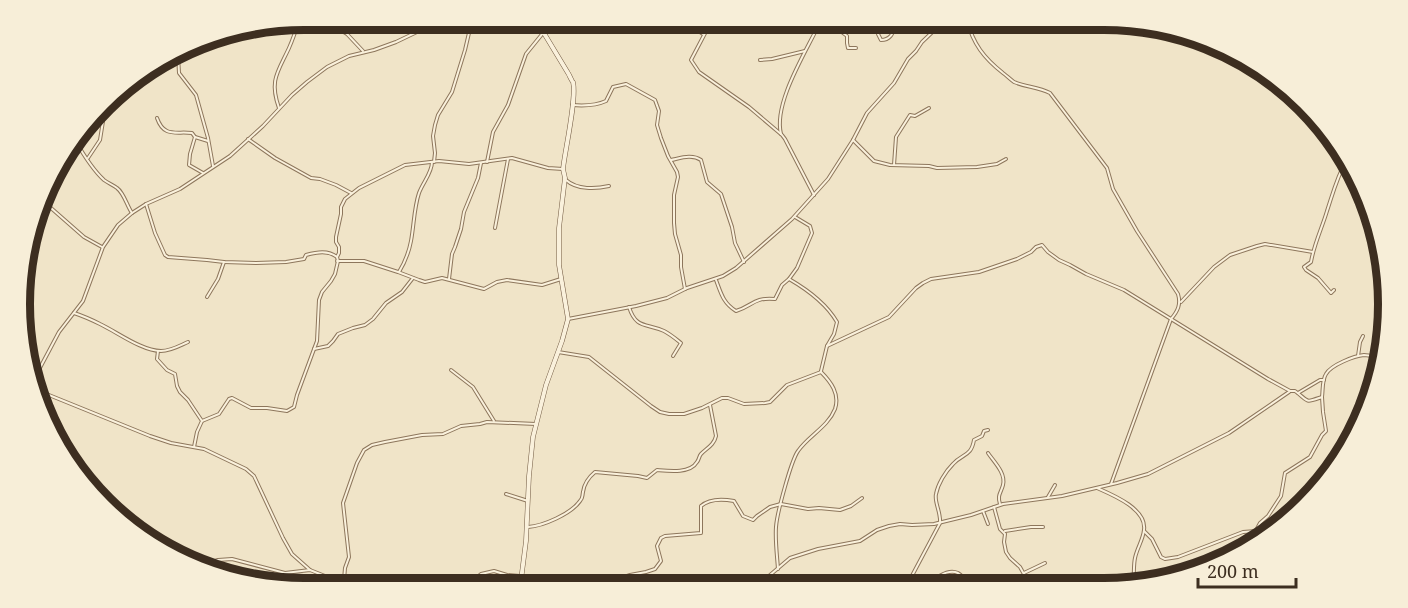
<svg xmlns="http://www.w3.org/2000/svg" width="1408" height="608" font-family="'Noto Serif',serif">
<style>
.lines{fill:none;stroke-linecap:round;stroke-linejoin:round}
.minor-casing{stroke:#8d765c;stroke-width:4}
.secondary-casing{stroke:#6f573f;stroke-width:5}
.minor{stroke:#faf1dc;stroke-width:2}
.secondary{stroke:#faf1dc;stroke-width:4}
.rim{fill:none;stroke:#3d2e20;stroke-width:8}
</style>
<rect width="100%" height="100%" fill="#f0e4c8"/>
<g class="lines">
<defs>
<g id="minor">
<polyline points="324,20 347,34 363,51"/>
<path d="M603 20C619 28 629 33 645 20"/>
<polyline points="682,20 703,34"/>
<polyline points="712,20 691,60 699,72 749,107 782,135 785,139 814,195"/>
<polyline points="732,20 743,21 764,20"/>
<polyline points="919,20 932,32"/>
<path d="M967 20C973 44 984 58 1003 73 1007 76 1010 79 1014 82 1026 87 1038 87 1050 93L1107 168 1113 189 1137 231 1178 294C1181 304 1178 311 1171 319L1268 379 1290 391H1295C1310 402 1304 403 1322 397L1323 412 1326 431 1322 435 1310 457 1285 473 1281 496 1268 516 1260 523 1252 538 1251 545"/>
<path d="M877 25 878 34 881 40C894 40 893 28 898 20"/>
<polyline points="339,28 340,20"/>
<polyline points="816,29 835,27 847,36 847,43 848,48 856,48"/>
<polyline points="178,55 179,73 196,95 208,138 213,166"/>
<polyline points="760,60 772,59 805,51"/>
<path d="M572 105C584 106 595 106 606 101L613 87 626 84 655 100 659 111 657 125 661 138 668 156 677 172 678 177 674 195V223L675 234 681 255V267L685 289"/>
<path d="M279 108C269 80 278 72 289 48 293 39 296 30 299 20"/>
<path d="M157 118C164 138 176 131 192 133L195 137 208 141"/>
<path d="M781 134C773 102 808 49 821 20"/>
<polyline points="195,137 190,154 189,165 203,173"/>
<polyline points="248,139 275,158 311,178 320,179 336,185 351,193"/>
<path d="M75 140C83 154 93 170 104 180 108 183 113 185 117 188 124 193 127 206 132 213"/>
<polyline points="853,140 874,161 890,165 929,166 937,168 977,167 997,164 1006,159"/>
<polyline points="88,158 100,140 104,115 111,97"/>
<path d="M671 160C681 158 692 154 701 160L707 182 721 194 732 227 735 243 744 262"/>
<polyline points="434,162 435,153 433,136 435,125 438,115 452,92 465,50 472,20"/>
<polyline points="487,162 493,132 508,105 526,54 543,33"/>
<polyline points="894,165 896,137 910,115 915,116 929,108"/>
<path d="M566 180C577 190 596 189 609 186"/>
<polyline points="43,201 84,237 102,247"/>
<path d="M146 204 155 233 165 255 168 257 207 260 224 262 256 263 286 262 304 259 306 255C317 252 328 250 337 257"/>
<polyline points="495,228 508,159"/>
<polyline points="337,261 364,261 398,272 419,280 425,282 442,278 484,289 497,282 507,280 542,285 561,279"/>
<path d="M399 272C405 262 409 252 411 241 414 225 414 208 419 193 423 182 432 173 432 162"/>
<polyline points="449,279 452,254 455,247 461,229 464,212 478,178 481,163"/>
<path d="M789 279C808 290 826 303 837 322L834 334 827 346 821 371"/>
<path d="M716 280C721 293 723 303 736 311 753 306 753 297 775 299L782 285 789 279 797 268 812 233 810 226 795 217"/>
<path d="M1334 290 1331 293 1318 278 1306 270 1304 267 1311 262C1314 244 1322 228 1327 211 1333 193 1337 177 1346 161"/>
<polyline points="207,297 218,279 224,262"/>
<polyline points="1181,302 1214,267 1230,255 1257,246 1265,244 1313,252"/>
<path d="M629 307C636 329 646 323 664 331 670 334 676 339 681 343L673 356"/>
<path d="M74 313C83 316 92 320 100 324 117 332 142 351 161 351 171 351 179 346 188 342"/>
<polyline points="568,319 636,306 667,298 687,288 723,276 736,268 792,219 828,179 853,140 867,113 894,83 908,59 916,51 922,42 945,20"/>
<polyline points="827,346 889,317 916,288 923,283 931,279 979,272 1017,259 1031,252 1036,247 1042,245 1048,252 1059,260 1070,265 1086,274 1124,290 1171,319 1111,484"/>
<polyline points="314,349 328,346 333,341 338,334 353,328 365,325 373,319 386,303 402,292 413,278"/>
<polyline points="158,351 157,359 167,370 175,374 177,386 180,392 188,400 202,421 197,432 194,447"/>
<polyline points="558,352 589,357 651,406 660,412 669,414 684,414 702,408 722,398 728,398 744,404 765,403 770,402 787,385 821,372"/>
<polyline points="1358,356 1360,342 1363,336"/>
<polyline points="451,370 473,387 494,421"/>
<polyline points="33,381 59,332 83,301 103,247 118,225 132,213 146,204 180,189 230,156 263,126 292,95 307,82 327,67 349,56 374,50 396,42 419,31 437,20"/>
<polyline points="37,391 44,393 150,436 171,443 204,449 246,469 254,476 283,538 292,554 310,570"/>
<polyline points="1298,393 1320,380 1324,380"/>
<path d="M1322 397C1323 390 1322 380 1326 374 1331 365 1354 356 1364 355 1369 355 1374 357 1378 358"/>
<polyline points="202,421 219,414 229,399 232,398 251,408 267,408 287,411 294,407 297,395 317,341 319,300 322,292 331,281 335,274 338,261 337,257 339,253 339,247 336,242 336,237 341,214 341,207 345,199 359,188 405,165 439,161 469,164 512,158 548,168 563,169"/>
<path d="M988 453C994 462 1006 473 1003 485 1001 493 997 495 1000 504"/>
<path d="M1097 488C1113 495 1147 509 1144 530 1143 540 1137 548 1135 558 1133 567 1135 577 1132 586"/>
<polyline points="506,494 528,501"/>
<polyline points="1048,497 1055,485"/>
<polyline points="994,507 1000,529 1005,534 1004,542 1006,552 1010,558 1020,567 1025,576 1031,582 1054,577 1087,584"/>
<polyline points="983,511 988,524"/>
<path d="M528 527C543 526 571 514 580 501 583 498 582 497 583 492 584 484 589 477 595 472L638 476 647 478 657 470C668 471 690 474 697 462 699 460 699 456 701 454 707 448 714 445 716 436L710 405"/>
<polyline points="1005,531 1031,527 1043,527"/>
<polyline points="1144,531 1152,539 1161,557 1165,559 1178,557 1243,532 1256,531"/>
<polyline points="202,567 205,564 218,560 232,559 285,573 310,570 325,576 344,580 373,578 403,588"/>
<path d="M778 569C777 555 775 540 776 527 777 513 791 461 798 451 808 436 828 427 835 409 840 394 831 382 821 372"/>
<polyline points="1024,573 1045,563"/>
<polyline points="344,580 345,568 349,557 343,503 357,463 364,450 372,445 385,442 422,435 443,434 461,426 480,424 487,422 536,424"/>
<path d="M910 580 913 586C929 588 944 566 958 573 963 576 968 582 972 587"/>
<polyline points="756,587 790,558 818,549 860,541 877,530 889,526 900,524 912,525 934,524 971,515 1003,504 1062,496 1117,483 1148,474 1229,433 1289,392"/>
<path d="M906 587 940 523C941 512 934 502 936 494 938 484 945 472 953 464 963 453 971 457 974 440L982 436 984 431 988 430"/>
<polyline points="346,588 346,582 349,579"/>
<polyline points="464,588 481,574 494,571 507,575 520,576 556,588"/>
<path d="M593 588 630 575 646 572 655 569 661 561 657 546 661 538 665 536 701 533V506C710 498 723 499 734 501L743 516 753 520 757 516 770 507 781 504 808 509 819 508 840 510 851 506 862 498"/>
</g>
<path id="secondary" d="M520 588 526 541 529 476 533 437 546 385 562 341 568 319 559 265V228L565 178 563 169C565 150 577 98 573 82 572 82 569 74 568 73L536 20"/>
</defs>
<use href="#minor" class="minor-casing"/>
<use href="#secondary" class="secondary-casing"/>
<use href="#minor" class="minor"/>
<use href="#secondary" class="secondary"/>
</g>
<path d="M0 0H1408V608H0ZM304 30H1104A274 274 0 0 1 1378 304V304A274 274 0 0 1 1104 578H304A274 274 0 0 1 30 304V304A274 274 0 0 1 304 30Z" fill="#f7eed8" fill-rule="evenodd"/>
<path class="rim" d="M304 30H1104A274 274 0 0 1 1378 304V304A274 274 0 0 1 1104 578H304A274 274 0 0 1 30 304V304A274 274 0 0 1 304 30Z"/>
<path d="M1198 578v9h98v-9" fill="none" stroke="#3d2e20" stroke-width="3"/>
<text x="1207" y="578" font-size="18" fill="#3d2e20" stroke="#f7eed8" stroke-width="4.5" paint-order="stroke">200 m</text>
</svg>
